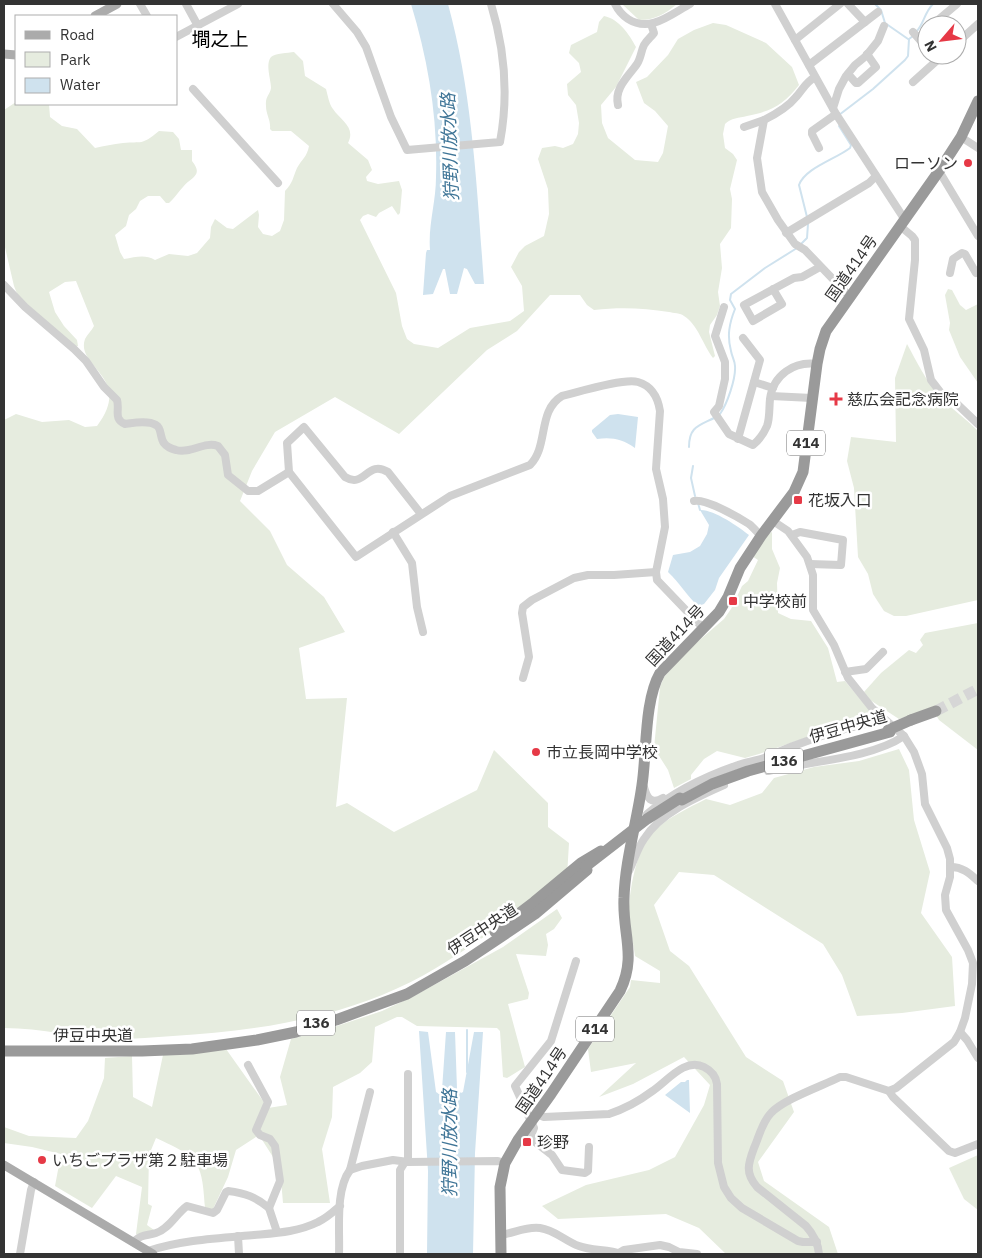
<svg xmlns="http://www.w3.org/2000/svg" width="982" height="1258" font-family="'IBM Plex Sans','Noto Sans JP',sans-serif">
<style>
.green{fill:#e6ecdf}
.water{fill:#cfe2ee}
.lines{fill:none;stroke-linecap:round;stroke-linejoin:round}
.stream{stroke:#cfe2ee;stroke-width:2}
.highway-tunnel{stroke:#d6d6d6;stroke-width:11;stroke-dasharray:11 5.5;stroke-linecap:butt}
.minor{stroke:#d0d0d0;stroke-width:8}
.major{stroke:#ababab;stroke-width:9}
.highway{stroke:#9a9a9a;stroke-width:11}
.highway-bridge{stroke:#9a9a9a;stroke-width:11}
.poi-dot{fill:#e63946;stroke:#fff;stroke-width:2}
.labels{text-anchor:middle;stroke-width:5;stroke-linejoin:round;paint-order:stroke}
.shield{fill:#fff;stroke:#707070;stroke-width:1}
.shield-label{font-size:15px;font-weight:bold;fill:#333}
.poi-label{font-size:16px;fill:#333;stroke:#fff;text-anchor:start}
.street-label{font-size:16px;fill:#333;stroke:#fff}
.water-label{font-size:18px;font-style:italic;fill:#3f7597;stroke:#fff}
.quarter-label{font-size:19px;fill:#000;stroke:#fff}
</style>
<rect width="100%" height="100%" fill="#fff"/>
<g class="green">
<path d="M622 4H677C665 14 655 20 639 20Z"/>
<path d="M604 16C619 19 629 34 636 47L616 87 601 105 602 123 608 138 635 160 658 162 663 153 668 126 655 111 644 103 636 82 647 77 668 55 678 39 694 30 713 23 726 25 766 43 792 67 799 85C783 105 772 111 747 116 739 118 731 118 725 124L723 134 725 148 733 154 737 160 730 189 732 199 731 228 720 244 722 268 718 292 720 306 717 315 710 325 709 332 715 356 713 358C703 345 698 325 684 316 681 313 673 313 669 312 644 308 620 307 594 310L587 305 580 295H550L517 331 487 350 399 434 335 397 275 432 252 471 240 501 270 531 287 565 324 597 345 632 299 648 306 699 347 698 336 807 347 803 394 832 477 790 494 750 548 803V827L569 843 567 876C521 910 475 946 424 975 348 1017 259 1031 173 1036 154 1037 135 1039 117 1039 79 1038 41 1028 4 1028V420L16 414 42 422 69 420 85 427 97 426C134 377 75 367 85 339 87 335 92 330 94 326L76 281 65 282 49 292 55 312 64 326 77 340 78 346 75 347 18 296 14 286 4 243V110L16 102V104H49L50 117 62 126 77 129 95 148C104 146 113 144 123 143 142 141 141 146 159 131L173 132 179 139 181 150H192V161C204 176 191 177 183 187 178 192 175 198 169 203H166L160 196H148L140 201 136 209 129 215 126 226 115 235 120 252 124 259C136 257 145 254 155 260L169 254 188 256 197 253 210 238 211 227 215 219 227 228 233 229 258 210 259 215 258 227 263 234 272 236 280 231 284 220 285 191C293 183 293 177 297 168 302 159 307 157 309 146L291 131H272L270 129C271 120 266 115 266 106 265 96 270 95 271 88 271 80 265 64 271 57 275 53 288 53 294 52L303 61 305 76 326 89C328 96 329 104 333 109 341 121 356 127 348 143L368 160 372 170 366 177 367 181 378 184 399 181 402 190 400 213 398 215 392 206 379 213 376 217 368 214 363 216 360 220 396 293 402 326 407 339 414 344 438 348 470 328 510 321 524 311 522 286 511 267 519 252 525 246 544 236 549 214 548 189 538 159 542 148 555 146 563 148 573 144 578 134 579 123 576 105 568 95 567 84 581 72 579 63 569 53 571 45 597 32 599 22Z"/>
<polygon points="948,289 952,290 960,305 966,310 978,304 978,383 960,357 949,330 950,323 945,295"/>
<path d="M907 344C917 362 926 381 940 397 952 409 966 419 978 431V600L906 616H894L884 611 873 594 868 574 858 557 854 488 847 461 851 437 896 442 895 378Z"/>
<polygon points="772,532 772,549 780,568 777,583 778,613 791,619 811,621 828,648 837,682 845,681 872,713 872,717 866,720 839,726 759,754 745,758 717,751 704,759 691,775 691,779 674,788 668,770 654,748 660,687 664,677 688,650 724,619 731,609 742,586 748,581 758,560 752,556 767,535"/>
<polygon points="978,623 978,750 939,720 932,708 899,719 870,700 864,692 881,673 909,650 916,653 923,645 920,640 925,633"/>
<path d="M899 749 909 770 914 820 930 872 921 913 952 957 955 1006 902 1013 857 1016 842 975 823 944 714 875 679 872 654 905 670 951 689 966 746 1057 783 1081 794 1112 758 1162 764 1181 829 1227 838 1254H726L699 1228 666 1214 558 1219 542 1206 586 1185 649 1170 675 1157 704 1105 710 1085 684 1057 633 1084 599 1097 636 1063 591 1072 588 1049 630 987 631 980 660 983V971L635 956C633 940 628 922 629 906 631 883 637 848 654 831 669 817 688 808 706 799L730 805 762 793 774 778 814 767 859 761Z"/>
<path d="M557 909 562 918 554 929 546 934 548 945 546 956 516 954 529 993 528 999 508 1004 525 1067 507 1078 503 1077 500 1031 497 1028 417 1026 402 1017H397L375 1027 372 1062 360 1073 333 1087 332 1117 322 1149 330 1203H283L280 1168 259 1135 236 1150 228 1177 212 1211 205 1207C202 1161 199 1158 156 1138L149 1155 148 1204 152 1206 147 1225 154 1230 137 1235 136 1234 142 1187 116 1176 92 1208 55 1186 61 1154 32 1147 4 1143V1127L29 1136 76 1138 88 1121 104 1078 105 1058 132 1056 133 1097 152 1107 163 1055 226 1049 268 1108 287 1105 280 1077 291 1039 325 1030 382 1011 414 996 503 947Z"/>
<polygon points="978,1155 978,1210 964,1199 949,1168"/>
</g>
<g class="water">
<path d="M411 4H448C473 95 477 191 484 284H475L467 269 464 268 457 294H450L445 269H443L433 294 423 295 426 253 427 250H430C428 225 436 202 436 177 438 118 428 60 411 4Z"/>
<path d="M618 414 638 417 635 448C622 439 612 437 597 439L592 432V430L610 415Z"/>
<path d="M700 510C713 509 739 527 749 535L719 578 715 590 704 604 698 606C686 595 680 583 668 572L673 555 690 552 700 546 707 534 709 525Z"/>
<polygon points="419,1031 428,1032 436,1092 439,1094 442,1090 446,1032 455,1032 457,1089 461,1093 463,1092 474,1032 483,1032 475,1153 473,1254 427,1254 428,1171"/>
<polygon points="687,1080 689,1080 690,1113 665,1095 681,1082 685,1082"/>
</g>
<g class="lines">
<g class="stream">
<polyline points="875,4 881,10 885,23 908,39"/>
<path d="M916 32C924 24 924 13 933 4"/>
<polyline points="839,115 873,89 905,60 908,56 909,39 913,36"/>
<path d="M807 217 799 185C805 168 836 159 850 148L851 145 839 126"/>
<polyline points="801,244 807,238 808,224"/>
<path d="M720 414C727 404 736 379 735 366 735 361 732 357 731 351 727 336 729 324 735 309L730 300 731 294 765 268 797 248"/>
<path d="M689 447C689 426 699 426 716 417"/>
<polyline points="693,466 691,478 695,496"/>
<polyline points="698,503 700,510"/>
<polyline points="467,1072 467,1030"/>
</g>
<polyline class="highway-tunnel" points="936,711 978,689"/>
<g class="minor">
<polyline points="140,4 147,16"/>
<polyline points="186,4 198,26"/>
<path d="M333 4 357 32 366 47 391 117 407 150 500 142C509 94 505 50 491 4"/>
<path d="M615 4C618 10 622 15 628 19 650 33 670 15 690 4"/>
<polyline points="775,4 836,114 905,220"/>
<polyline points="848,4 865,22"/>
<polyline points="932,25 957,4"/>
<polyline points="913,32 927,48"/>
<polyline points="176,37 238,4"/>
<polyline points="795,40 840,4"/>
<polyline points="957,43 978,24"/>
<polyline points="809,65 878,12"/>
<polyline points="848,74 856,83 858,83 876,67 867,54"/>
<path d="M815 77C806 82 803 89 796 97 788 107 776 114 764 120L757 158 762 192 778 220 795 244 805 250 851 298"/>
<polyline points="913,82 943,55"/>
<polyline points="193,89 278,183"/>
<path d="M618 105C614 88 628 77 637 64 641 58 641 51 644 45 647 40 651 37 654 33L651 24"/>
<polyline points="833,108 839,89 846,76 855,65 866,56 878,41 884,26"/>
<polyline points="744,127 764,120"/>
<polyline points="961,137 978,148"/>
<polyline points="819,148 812,134 812,131 836,114"/>
<polyline points="939,171 978,236"/>
<polyline points="900,226 912,236 915,240 915,260 909,319 924,350 931,380 941,393 955,402 978,424"/>
<polyline points="786,233 869,183 876,176"/>
<polyline points="950,273 953,259 962,253 965,254 976,273 978,272"/>
<path d="M4 285 25 307 74 349 86 361 104 387 117 400C120 410 113 419 125 424 133 423 148 420 156 425 165 430 155 445 176 450 191 454 204 441 218 446L225 455 228 475 248 491H258L289 472"/>
<polyline points="773,289 782,304 753,321 744,305 794,278 802,277 820,267"/>
<path d="M724 307 715 336 725 362V379L719 406 714 412 729 434 753 445C759 440 764 433 767 426 770 418 769 408 770 399 773 375 794 361 817 364"/>
<polyline points="754,382 773,388"/>
<polyline points="771,396 812,398"/>
<polyline points="738,439 760,360 743,338"/>
<path d="M694 501C707 499 738 517 749 524 753 527 757 532 761 536"/>
<path d="M421 514 388 472C367 459 365 489 345 477L304 427 287 443 289 472 356 557 450 496 530 465C549 446 537 411 562 396 579 392 623 378 638 382 652 386 658 398 660 411L656 469 663 499 665 527 656 572 657 580 703 628"/>
<path d="M773 521 788 531 807 557 813 575V610L834 645 848 678 872 708 904 736 914 752 922 774 925 804 947 848 950 859V877L945 895 946 910 968 950 973 963 972 984 965 1018 960 1032 954 1042 896 1088 889 1091 846 1077H840C822 1086 784 1099 771 1113 762 1122 759 1137 754 1148 748 1164 745 1173 757 1187L806 1226C814 1235 818 1243 819 1254"/>
<polyline points="393,532 412,563 417,607 423,632"/>
<polyline points="792,535 800,532 843,540 841,565 810,564"/>
<polyline points="845,672 866,669 883,652"/>
<polyline points="523,678 529,657 522,613 523,607 532,600 574,578 588,575 614,575 656,572"/>
<path d="M768 771C809 761 870 759 904 736"/>
<path d="M644 787C647 798 651 805 663 798"/>
<path d="M647 814C673 792 706 776 738 765 746 762 755 761 764 758 798 743 832 731 869 723L874 721 880 715"/>
<path d="M951 867C963 867 970 874 978 881"/>
<path d="M629 871C634 861 637 849 644 839 660 813 697 797 724 785"/>
<polyline points="576,961 551,1041 515,1086 534,1128 530,1138 552,1155 562,1170 585,1173 588,1171 589,1147"/>
<polyline points="960,1032 967,1040 978,1058"/>
<polyline points="248,1065 268,1102 256,1130 260,1135 270,1139 275,1146 280,1181 269,1208 277,1232"/>
<polyline points="889,1091 893,1097 949,1151 955,1153 978,1144"/>
<path d="M537 1114 544 1117 609 1114C624 1109 639 1101 651 1092 666 1083 684 1057 704 1067 712 1071 716 1076 717 1084L718 1163 724 1187 731 1198 742 1208 798 1241 803 1242H817"/>
<polyline points="408,1162 408,1074"/>
<polyline points="350,1170 362,1166 393,1160 408,1162 498,1161 505,1163"/>
<path d="M501 1235C514 1233 527 1226 540 1228 555 1230 565 1241 579 1246 592 1251 608 1249 621 1254"/>
<polyline points="238,1236 239,1254"/>
<path d="M133 1242C142 1234 146 1236 156 1233 169 1229 176 1214 187 1206L213 1213 217 1210 226 1192 228 1191C245 1193 256 1197 269 1208"/>
<path d="M148 1251C180 1240 220 1238 254 1235 276 1233 298 1232 318 1222 327 1218 333 1212 340 1206"/>
<polyline points="619,1253 624,1250 660,1245 669,1247 679,1252 697,1254"/>
<polyline points="20,1254 31,1190 34,1182"/>
<path d="M339 1254C340 1230 335 1190 350 1170L370 1092"/>
<polyline points="400,1254 400,1170 405,1162"/>
</g>
<g class="major">
<polyline points="95,16 117,4"/>
<polyline points="4,54 16,55"/>
<polyline points="4,1165 153,1254"/>
</g>
<g class="highway">
<polyline points="911,720 936,711"/>
<polyline points="682,800 712,784 748,771 890,732"/>
<polyline points="495,932 534,902 581,863 601,851"/>
<polyline points="4,1051 142,1051 192,1049 257,1040 296,1032 336,1020 407,994 465,961 535,914 587,870"/>
<path d="M501 1254 500 1187 505 1163 518 1140 551 1094 620 991C637 956 622 933 624 898 625 860 637 822 642 785 647 752 644 701 660 673L719 612 728 597 740 568 761 536 794 492 803 472 817 364 820 349 826 331 939 171 961 137 978 101"/>
</g>
<g class="highway-bridge">
<polyline points="888,730 911,720"/>
<polyline points="585,867 647,819 680,798"/>
</g>
</g>
<g class="poi-dot">
<circle cx="968" cy="163" r="5"/>
<path d="M833.5 391.5h5v5h5v5h-5v5h-5v-5h-5v-5h5z"/>
<rect x="793" y="495" width="10" height="10" rx="2.5"/>
<rect x="728" y="596" width="10" height="10" rx="2.5"/>
<circle cx="536" cy="752" r="5"/>
<rect x="522" y="1137" width="10" height="10" rx="2.5"/>
<circle cx="42" cy="1160" r="5"/>
</g>
<g class="labels">
<g class="shield">
<rect x="787" y="430.5" width="38" height="25" rx="4"/>
<rect x="765" y="748.5" width="38" height="25" rx="4"/>
<rect x="297" y="1010.5" width="38" height="25" rx="4"/>
<rect x="576" y="1016.5" width="38" height="25" rx="4"/>
</g>
<g class="shield-label">
<text x="806" y="448">414</text>
<text x="784" y="766">136</text>
<text x="316" y="1028">136</text>
<text x="595" y="1034">414</text>
</g>
<g class="poi-label">
<text x="958" y="169" text-anchor="end">ローソン</text>
<text x="847" y="405">慈広会記念病院</text>
<text x="808" y="506">花坂入口</text>
<text x="743" y="607">中学校前</text>
<text x="546" y="758">市立長岡中学校</text>
<text x="537" y="1148">珍野</text>
<text x="52" y="1166">いちごプラザ第２駐車場</text>
</g>
<g class="street-label">
<text transform="translate(851 268) rotate(-55)" y="6">国道414号</text>
<text transform="translate(675 635) rotate(-47)" y="6">国道414号</text>
<text transform="translate(848 726) rotate(-16)" y="6">伊豆中央道</text>
<text transform="translate(482 929) rotate(-33)" y="6">伊豆中央道</text>
<text x="93" y="1041">伊豆中央道</text>
<text transform="translate(541 1080) rotate(-56)" y="6">国道414号</text>
</g>
<g class="water-label">
<text transform="translate(450 147) rotate(-92)" y="6">狩野川放水路</text>
<text transform="translate(450 1143) rotate(-90)" y="6">狩野川放水路</text>
</g>
<g class="quarter-label">
<text x="220" y="46">墹之上</text>
</g>
</g>
<rect width="982" height="1258" fill="none" stroke="#333333" stroke-width="10"/>
<rect x="15" y="15" width="162" height="90" fill="#ffffff" stroke="#adadad"/>
<rect x="25" y="31" width="25" height="8" fill="#ababab" stroke="#adadad"/>
<text x="60" y="40" font-size="15" fill="#333333">Road</text>
<rect x="25" y="52" width="25" height="15" fill="#e6ecdf" stroke="#adadad"/>
<text x="60" y="65" font-size="15" fill="#333333">Park</text>
<rect x="25" y="78" width="25" height="15" fill="#cfe2ee" stroke="#adadad"/>
<text x="60" y="90" font-size="15" fill="#333333">Water</text>
<g transform="translate(942 40) rotate(242)"><circle r="24" fill="#ffffff" stroke="#adadad"/>
<path d="M0-4L9 19L0 12L-9 19Z" fill="#e63946"/>
<text y="-8" font-size="14" font-weight="bold" text-anchor="middle" fill="#333333">N</text>
</g>
</svg>
